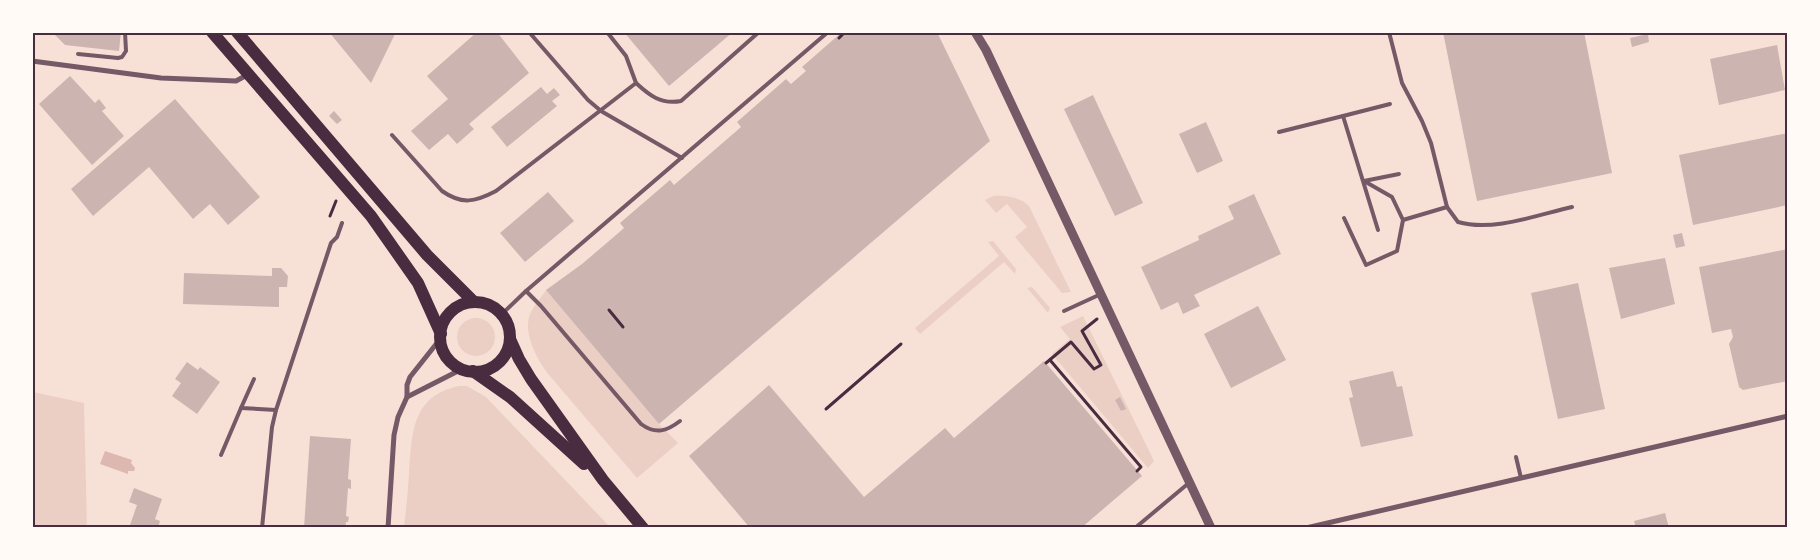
<svg xmlns="http://www.w3.org/2000/svg" width="1820" height="560" font-family="'Nunito Sans',sans-serif">
<style>
.green{fill:#ebcfc5}
.water{fill:#dcb8b0}
.building{fill:#ccb4b1}
.lines{fill:none;stroke-linecap:round;stroke-linejoin:round}
.path{stroke:#4a2c40;stroke-width:3}
.service{stroke:#755966;stroke-width:4}
.minor{stroke:#755966;stroke-width:5}
.tertiary{stroke:#755966;stroke-width:9}
.primary{stroke:#4a2c40;stroke-width:12}
.neatline{fill:none;stroke:#4a2c40;stroke-width:2}
</style>
<rect width="100%" height="100%" fill="#f7e1d7"/>
<g class="green">
<path d="M993 196C1006 195 1020 197 1029 206L1071 292 1062 293 1015 237 1027 227 1007 204 996 213 985 200Z"/>
<polygon points="993,241 1016,269 1015,274 1004,262 920,334 915,328 999,256 988,242"/>
<polygon points="1032,287 1050,308 1048,313 1027,288"/>
<path d="M546 290 659 424 678 443 637 478 549 375C538 361 524 336 529 317 532 307 541 298 546 290Z"/>
<polygon points="1083,316 1154,461 1148,468 1052,354 1070,339 1060,327"/>
<circle cx="476" cy="337" r="19"/>
<path d="M459 386H467L486 397 610 527H404C406 510 408 492 409 474 412 434 411 396 459 386Z"/>
<polygon points="33,392 84,403 87,527 33,527"/>
</g>
<polygon class="water" points="105,451 132,460 131,463 135,468 134,471 128,471 128,474 100,464"/>
<g class="building">
<polygon points="52,32 121,32 119,51 65,45"/>
<polygon points="329,32 396,32 371,83"/>
<polygon points="477,32 497,32 529,73 469,124 474,129 457,144 448,134 429,150 411,131 448,99 427,76"/>
<polygon points="624,32 733,32 669,86"/>
<polygon points="842,32 937,32 990,141 659,424 546,290 582,264 616,235 624,228 620,223 670,180 674,185 741,127 737,122 786,79 791,84 806,71 802,67"/>
<polygon points="1443,32 1584,32 1612,173 1477,201"/>
<polygon points="1648,34 1649,42 1632,47 1630,38"/>
<polygon points="1777,45 1785,90 1719,105 1710,59"/>
<polygon points="70,76 95,103 99,99 106,108 102,111 124,136 92,165 39,104"/>
<polygon points="541,87 547,94 554,88 560,95 552,101 557,106 507,147 491,127"/>
<polygon points="1093,95 1143,203 1115,216 1064,109"/>
<polygon points="175,99 260,197 228,225 210,204 193,219 149,167 93,216 71,189"/>
<polygon points="334,111 342,120 337,124 329,116"/>
<polygon points="1206,122 1223,161 1197,173 1179,134"/>
<polygon points="1788,133 1788,205 1693,225 1679,155"/>
<polygon points="548,192 574,221 525,262 500,233"/>
<polygon points="1254,194 1281,254 1194,295 1200,306 1183,314 1178,302 1161,310 1141,267 1199,240 1198,236 1234,219 1228,206"/>
<polygon points="1682,233 1685,246 1676,248 1673,235"/>
<polygon points="1788,249 1788,381 1743,390 1739,387 1729,344 1733,337 1731,329 1712,333 1699,267"/>
<polygon points="1665,258 1675,304 1621,319 1609,268"/>
<polygon points="272,268 281,268 288,276 287,287 279,287 279,307 183,304 184,273 272,276"/>
<polygon points="1578,283 1605,409 1558,419 1531,293"/>
<polygon points="1258,306 1286,360 1231,388 1204,334"/>
<polygon points="1044,361 1142,476 1081,528 750,528 689,456 769,385 864,497 945,428 954,438"/>
<polygon points="187,362 198,370 200,367 220,382 197,414 172,396 181,383 175,379"/>
<polygon points="1393,371 1397,387 1402,386 1413,436 1361,447 1349,398 1353,397 1349,381"/>
<polygon points="1120,397 1126,409 1121,411 1115,400"/>
<polygon points="310,436 351,439 348,479 351,480 351,489 348,488 346,516 349,517 348,522 346,522 345,528 304,528"/>
<polygon points="134,488 162,499 155,519 160,521 158,528 138,528 130,525 137,505 129,502"/>
<polygon points="1665,513 1669,528 1636,528 1634,521"/>
</g>
<g class="lines">
<g class="path">
<polyline points="839,38 845,32"/>
<polyline points="330,216 336,201"/>
<polyline points="609,310 623,327"/>
<polyline points="1050,360 1141,467 1137,471"/>
<polyline points="1046,363 1071,342 1094,369 1101,365 1082,331 1097,319"/>
<polyline points="826,409 901,344"/>
</g>
<g class="service">
<polyline points="529,32 588,100 601,111 682,158"/>
<path d="M1389 32 1402 83 1422 121 1431 143 1447 207 1458 222C1493 232 1537 215 1572 207"/>
<polyline points="78,54 118,58 122,57 126,51 125,32"/>
<path d="M636 83C649 95 661 105 681 101L759 32"/>
<polyline points="1279,132 1343,116"/>
<path d="M392 135 442 191C462 205 475 202 496 191L636 83 626 56 607 32"/>
<polyline points="1399,174 1364,181 1392,197 1403,220 1447,207"/>
<polyline points="1344,218 1366,265 1397,251 1403,220"/>
<polyline points="1378,230 1343,116 1390,104"/>
<path d="M526 291 541 306 641 424C656 435 667 431 680 421"/>
<polyline points="1064,311 1101,294"/>
<polyline points="502,314 526,291 828,32"/>
<polyline points="254,379 241,408 276,410"/>
<polyline points="221,455 241,408"/>
<polyline points="1516,457 1521,478"/>
<polyline points="262,528 272,427 276,410 331,243 337,237 342,223"/>
<polyline points="1135,528 1190,482"/>
</g>
<g class="minor">
<polyline points="32,61 161,78 236,81 247,75"/>
<polyline points="407,397 462,369"/>
<polyline points="388,528 394,435 398,417 407,397 407,385 410,377 441,338"/>
<polyline points="1306,528 1788,416"/>
</g>
<polyline class="tertiary" points="975,32 986,50 1211,528"/>
<g class="primary">
<polyline points="212,32 371,216 418,283 441,334"/>
<polyline points="237,32 427,255 474,302"/>
<circle cx="475" cy="337" r="35"/>
<polyline points="510,339 519,359 531,379 603,480 643,528"/>
<polyline points="473,371 510,397 584,464"/>
</g>
</g>
<rect width="1820" height="560" fill="none" stroke="#fffaf5" stroke-width="68"/>
<rect x="34" y="34" width="1752" height="492" class="neatline"/>
</svg>
